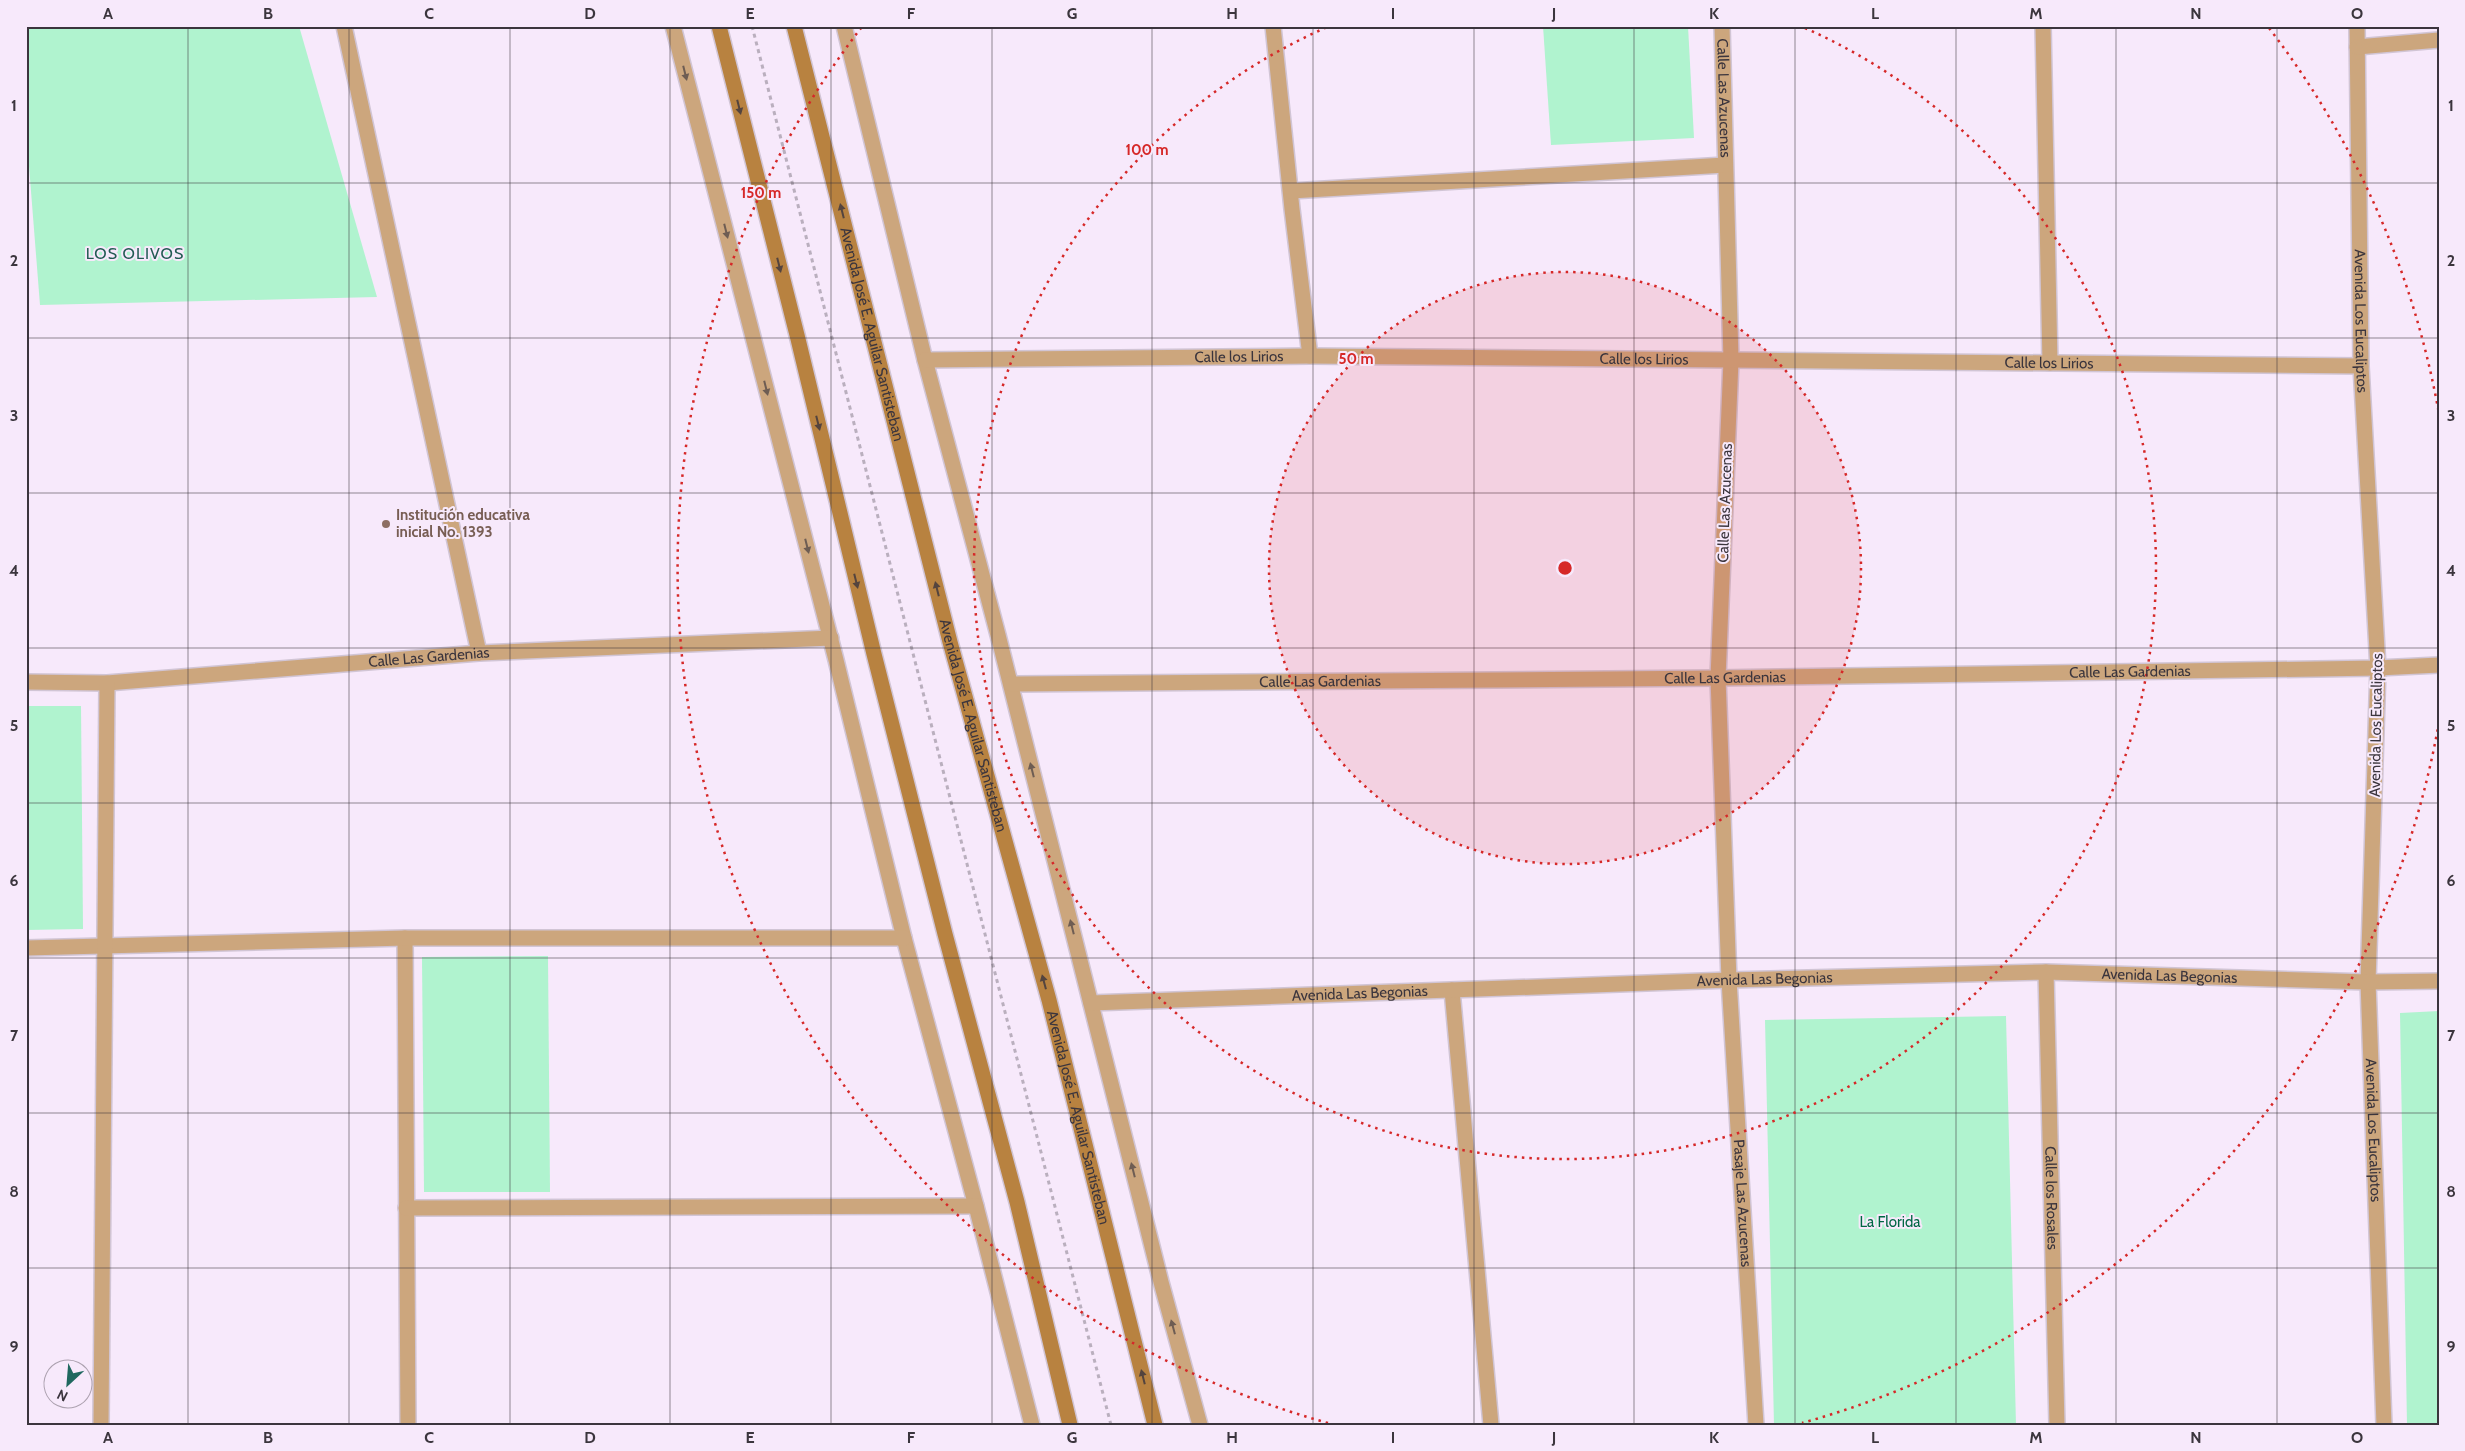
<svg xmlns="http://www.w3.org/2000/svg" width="2465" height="1451" font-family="Cabin,sans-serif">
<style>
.green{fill:#b0f3cf}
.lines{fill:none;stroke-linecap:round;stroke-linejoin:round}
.street-casing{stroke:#d1c5d5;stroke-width:18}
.secondary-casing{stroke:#d1c5d5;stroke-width:18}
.path{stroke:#baafbe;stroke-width:3;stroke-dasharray:4 4;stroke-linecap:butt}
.street{stroke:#cca67d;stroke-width:15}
.secondary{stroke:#b88240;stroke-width:15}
.oneway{fill:#6e5d53}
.oneway2{fill:#54443e}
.grid{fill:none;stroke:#3b353d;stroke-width:1;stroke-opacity:0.55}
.ring{fill:none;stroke:#d62828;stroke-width:2.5;stroke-dasharray:2.5 5}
.education-dot{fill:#8d6e63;stroke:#f7e9fb;stroke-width:2}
.labels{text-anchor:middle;stroke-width:4;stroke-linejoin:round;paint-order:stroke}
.street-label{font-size:15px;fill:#3b353d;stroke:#f7e9fb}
.education-label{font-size:15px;font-weight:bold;fill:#785e54;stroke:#f7e9fb;text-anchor:start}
.park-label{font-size:15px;fill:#006744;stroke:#f7e9fb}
.neighbourhood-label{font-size:16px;letter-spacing:1px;fill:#225b53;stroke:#f7e9fb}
.centre{fill:#d62828;stroke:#f7e9fb;stroke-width:2.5}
.ring-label{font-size:15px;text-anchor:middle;font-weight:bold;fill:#d62828;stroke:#f7e9fb;stroke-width:4;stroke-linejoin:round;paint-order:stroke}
.neatline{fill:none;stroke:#3b353d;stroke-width:2}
.grid-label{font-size:16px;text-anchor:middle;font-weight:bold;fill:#3b353d}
</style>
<rect width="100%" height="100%" fill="#f7e9fb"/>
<g class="green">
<polygon points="26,26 299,26 377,297 40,305 26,128"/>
<polygon points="1543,26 1688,26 1694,138 1551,145"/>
<polygon points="26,706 81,706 83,929 26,930"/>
<polygon points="548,956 550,1192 424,1192 422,957"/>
<polygon points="2439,1011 2439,1425 2407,1425 2400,1013"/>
<polygon points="2006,1016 2016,1425 1774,1425 1765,1020"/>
</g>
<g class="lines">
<defs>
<g id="street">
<polyline points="344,26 479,653"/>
<polyline points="673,26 836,660 904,938 976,1206 1032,1425"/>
<polyline points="844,26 925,360 998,635 1161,1282 1200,1425"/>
<polyline points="1273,26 1292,209 1310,356"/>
<path id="s1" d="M1722 26 1731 360 1718 678 1729 980 1756 1425"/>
<polyline points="2043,26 2050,363"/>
<path id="s2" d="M2357 26 2361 366 2378 668 2368 982 2384 1425"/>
<polyline points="2357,47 2439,40"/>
<polyline points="1291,191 1725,165"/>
<path id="s3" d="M925 360 1310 356 2361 366"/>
<path id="s4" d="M26 682 107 683 479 653 831 638"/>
<path id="s5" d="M1011 684 1718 678 2378 668 2439 665"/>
<polyline points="405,938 408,1425"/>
<polyline points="26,948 405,938 904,938"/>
<path id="s6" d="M2046 972 2057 1425"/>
<polyline points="1452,990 1491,1425"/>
<path id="s7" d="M1091 1003 1729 980 2046 972 2368 982 2439 981"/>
<polyline points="406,1208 976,1206"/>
<polyline points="101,1425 107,683"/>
</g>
<g id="secondary">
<polyline points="719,26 798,339 874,654 945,934 1017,1202 1070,1425"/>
<path id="s8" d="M794 26 950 642 1049 1000 1155 1425"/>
</g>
</defs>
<use href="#street" class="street-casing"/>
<use href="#secondary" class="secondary-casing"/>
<polyline class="path" points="752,26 1111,1425"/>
<use href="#street" class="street"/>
<use href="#secondary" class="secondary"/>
</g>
<defs><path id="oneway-solid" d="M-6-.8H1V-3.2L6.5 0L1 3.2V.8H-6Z" transform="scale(1.25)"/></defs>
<g class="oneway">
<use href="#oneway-solid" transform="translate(685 73) rotate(76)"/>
<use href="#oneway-solid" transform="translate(726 231) rotate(76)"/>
<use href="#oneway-solid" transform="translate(766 388) rotate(76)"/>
<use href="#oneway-solid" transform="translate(807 546) rotate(76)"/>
<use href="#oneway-solid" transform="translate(1032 770) rotate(-104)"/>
<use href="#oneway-solid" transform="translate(1072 927) rotate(-104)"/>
<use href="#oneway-solid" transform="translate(1133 1170) rotate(-104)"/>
<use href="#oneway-solid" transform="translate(1173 1327) rotate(-105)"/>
</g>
<g class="oneway2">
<use href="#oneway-solid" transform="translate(739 107) rotate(76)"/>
<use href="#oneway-solid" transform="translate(842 211) rotate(-104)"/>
<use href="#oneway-solid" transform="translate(779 265) rotate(76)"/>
<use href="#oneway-solid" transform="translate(818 423) rotate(76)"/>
<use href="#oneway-solid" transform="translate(856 581) rotate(76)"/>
<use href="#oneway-solid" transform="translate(937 589) rotate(-104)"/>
<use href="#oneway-solid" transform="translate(1044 982) rotate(-105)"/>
<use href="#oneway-solid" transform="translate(1143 1377) rotate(-104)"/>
</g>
<path class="grid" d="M188 26V1425M349 26V1425M510 26V1425M670 26V1425M831 26V1425M992 26V1425M1152 26V1425M1313 26V1425M1474 26V1425M1634 26V1425M1795 26V1425M1956 26V1425M2116 26V1425M2277 26V1425M26 183H2439M26 338H2439M26 493H2439M26 648H2439M26 803H2439M26 958H2439M26 1113H2439M26 1268H2439"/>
<circle cx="1565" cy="568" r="296" fill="#d62828" fill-opacity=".12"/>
<g class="ring">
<circle cx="1565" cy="568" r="296"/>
<path d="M1805 28A591 591 0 1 1 1325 28"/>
<path d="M2439 722A887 887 0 0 1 1802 1423M1328 1423A887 887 0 0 1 861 28M2269 28A887 887 0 0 1 2439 414"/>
</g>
<circle class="education-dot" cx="386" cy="524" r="5"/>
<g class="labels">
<g class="street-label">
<text dy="5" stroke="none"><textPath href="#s1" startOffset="72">Calle Las Azucenas</textPath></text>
<text dy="5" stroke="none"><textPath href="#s2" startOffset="295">Avenida Los Eucaliptos</textPath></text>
<text dy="5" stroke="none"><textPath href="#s8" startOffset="318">Avenida José E. Aguilar Santisteban</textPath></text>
<text dy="5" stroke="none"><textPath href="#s3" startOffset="314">Calle los Lirios</textPath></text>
<text dy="5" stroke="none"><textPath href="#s3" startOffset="719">Calle los Lirios</textPath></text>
<text dy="5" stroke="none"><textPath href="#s3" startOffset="1124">Calle los Lirios</textPath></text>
<text transform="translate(1725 503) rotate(-88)" y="5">Calle Las Azucenas</text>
<text dy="5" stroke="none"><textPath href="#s4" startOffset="404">Calle Las Gardenias</textPath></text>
<text dy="5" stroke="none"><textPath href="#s5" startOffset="1119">Calle Las Gardenias</textPath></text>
<text dy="5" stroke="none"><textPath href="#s5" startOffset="714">Calle Las Gardenias</textPath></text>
<text dy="5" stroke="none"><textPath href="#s5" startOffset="309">Calle Las Gardenias</textPath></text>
<text transform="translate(2376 725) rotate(-89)" y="5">Avenida Los Eucaliptos</text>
<text dy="5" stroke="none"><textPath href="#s8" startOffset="722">Avenida José E. Aguilar Santisteban</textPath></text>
<text dy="5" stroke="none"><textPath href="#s7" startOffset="1079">Avenida Las Begonias</textPath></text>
<text dy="5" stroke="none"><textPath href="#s7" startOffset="674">Avenida Las Begonias</textPath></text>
<text dy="5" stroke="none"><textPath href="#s7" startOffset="269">Avenida Las Begonias</textPath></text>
<text dy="5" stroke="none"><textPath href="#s8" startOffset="1128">Avenida José E. Aguilar Santisteban</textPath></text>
<text dy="5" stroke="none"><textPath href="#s2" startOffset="1105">Avenida Los Eucaliptos</textPath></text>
<text dy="5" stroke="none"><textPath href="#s6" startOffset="226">Calle los Rosales</textPath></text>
<text dy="5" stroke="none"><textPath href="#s1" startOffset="1178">Pasaje Las Azucenas</textPath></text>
</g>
<g class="education-label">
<text x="396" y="520">Institución educativa<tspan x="396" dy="17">inicial No. 1393</tspan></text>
</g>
<g class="park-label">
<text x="1890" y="1227">La Florida</text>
</g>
<g class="neighbourhood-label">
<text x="135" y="259">LOS OLIVOS</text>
</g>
</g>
<circle cx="1565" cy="568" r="8" class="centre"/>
<g class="ring-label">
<text x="1147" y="155">100 m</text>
<text x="761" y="198">150 m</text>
<text x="1356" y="364">50 m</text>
</g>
<rect width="2465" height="1451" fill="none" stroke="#f7e9fb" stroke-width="55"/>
<g transform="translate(68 1384) rotate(206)"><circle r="24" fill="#f7e9fb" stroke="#aca1af"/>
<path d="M0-4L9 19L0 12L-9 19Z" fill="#1f685f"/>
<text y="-8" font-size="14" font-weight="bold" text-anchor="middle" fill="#3b353d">N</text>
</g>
<rect x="28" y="28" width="2410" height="1396" class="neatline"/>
<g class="grid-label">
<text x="108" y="19">A</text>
<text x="268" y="19">B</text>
<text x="429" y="19">C</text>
<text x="590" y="19">D</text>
<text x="750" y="19">E</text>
<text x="911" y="19">F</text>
<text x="1072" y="19">G</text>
<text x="1232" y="19">H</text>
<text x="1393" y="19">I</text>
<text x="1554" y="19">J</text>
<text x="1714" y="19">K</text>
<text x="1875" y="19">L</text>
<text x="2036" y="19">M</text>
<text x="2196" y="19">N</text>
<text x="2357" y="19">O</text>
<text x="14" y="111">1</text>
<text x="2451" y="111">1</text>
<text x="14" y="266">2</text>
<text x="2451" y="266">2</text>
<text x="14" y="421">3</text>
<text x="2451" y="421">3</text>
<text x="14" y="576">4</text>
<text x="2451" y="576">4</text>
<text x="14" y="731">5</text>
<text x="2451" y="731">5</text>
<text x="14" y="886">6</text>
<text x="2451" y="886">6</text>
<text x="14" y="1041">7</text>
<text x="2451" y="1041">7</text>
<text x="14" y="1197">8</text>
<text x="2451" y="1197">8</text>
<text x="14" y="1352">9</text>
<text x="2451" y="1352">9</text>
<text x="108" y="1443">A</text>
<text x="268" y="1443">B</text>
<text x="429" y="1443">C</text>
<text x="590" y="1443">D</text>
<text x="750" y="1443">E</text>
<text x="911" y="1443">F</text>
<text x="1072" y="1443">G</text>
<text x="1232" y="1443">H</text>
<text x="1393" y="1443">I</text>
<text x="1554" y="1443">J</text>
<text x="1714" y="1443">K</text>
<text x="1875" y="1443">L</text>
<text x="2036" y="1443">M</text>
<text x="2196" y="1443">N</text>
<text x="2357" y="1443">O</text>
</g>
</svg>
